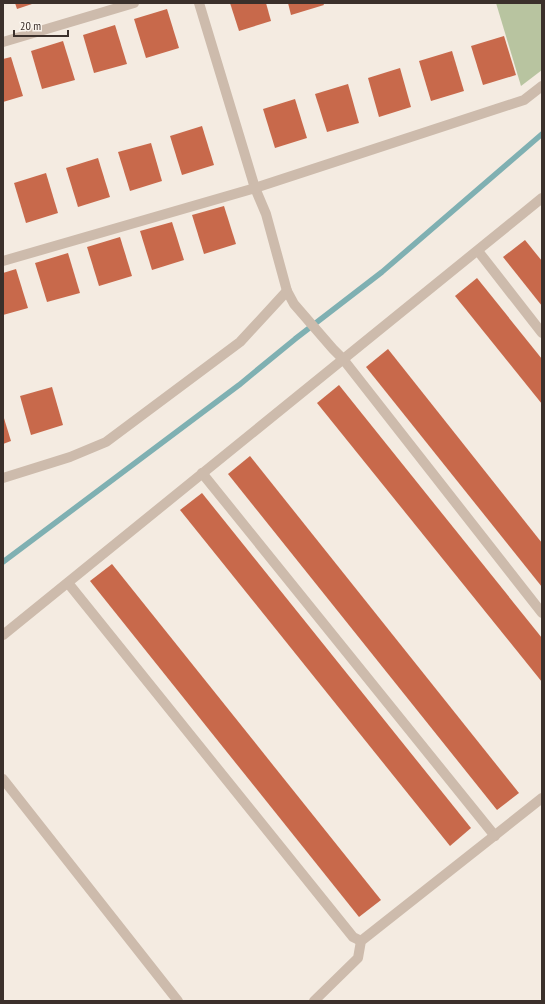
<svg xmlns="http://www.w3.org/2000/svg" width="545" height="1004" font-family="'PT Sans Narrow',sans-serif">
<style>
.green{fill:#b8c4a0}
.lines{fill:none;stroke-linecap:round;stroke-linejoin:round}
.stream{stroke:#7fb0b2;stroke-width:5.5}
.building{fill:#c8694b}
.service{stroke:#cdbbac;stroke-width:10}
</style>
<rect width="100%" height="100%" fill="#f4ebe1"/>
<polygon class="green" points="496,3 542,3 542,70 521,86"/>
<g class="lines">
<polyline class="stream" points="3,562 239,385 295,339 382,272 542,134"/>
</g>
<g class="building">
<polygon points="15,3 35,3 17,9"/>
<polygon points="230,3 266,3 271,21 239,31"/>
<polygon points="288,3 323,3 324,5 291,15"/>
<polygon points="167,9 179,48 146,58 134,19"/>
<polygon points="115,25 127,64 94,73 83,35"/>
<polygon points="504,36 516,75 483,85 471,46"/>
<polygon points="63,41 75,80 42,89 31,51"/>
<polygon points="452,51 464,91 431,101 419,61"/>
<polygon points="11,57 23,96 3,102 3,59"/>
<polygon points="400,68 411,107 379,117 368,78"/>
<polygon points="348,84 359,123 327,132 315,94"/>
<polygon points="295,99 307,138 275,148 263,109"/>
<polygon points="202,126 214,165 182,175 170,136"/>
<polygon points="151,143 162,181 130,191 118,152"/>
<polygon points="98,158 110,197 78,207 66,168"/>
<polygon points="46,173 58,213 26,223 14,183"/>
<polygon points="224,206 236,244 204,254 192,215"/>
<polygon points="172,222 184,260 152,270 140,231"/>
<polygon points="120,237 132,276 99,286 87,247"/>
<polygon points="525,240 542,261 542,306 503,257"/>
<polygon points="68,253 80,293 47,302 35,263"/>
<polygon points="16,269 28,308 3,315 3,273"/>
<polygon points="477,278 542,359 542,404 455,296"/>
<polygon points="388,349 542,543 542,587 366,367"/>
<polygon points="339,385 542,638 542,682 317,403"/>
<polygon points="52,387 63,425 31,435 20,396"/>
<polygon points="3,415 11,441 3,444"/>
<polygon points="250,456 519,793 497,810 228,474"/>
<polygon points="202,493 471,828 450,846 180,510"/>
<polygon points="112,564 381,900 359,917 90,581"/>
</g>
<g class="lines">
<g class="service">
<polyline points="199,3 255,188 266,214 287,291 294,304 333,349 343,359 542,613"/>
<polyline points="3,42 134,3"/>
<polyline points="478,251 542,333"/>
<polyline points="3,261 255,188 524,100 542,86"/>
<polyline points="202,473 495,836"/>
<polyline points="3,478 70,457 106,442 240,342 287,291"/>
<polyline points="68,583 353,937 361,941"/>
<polyline points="3,635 542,198"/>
<polyline points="3,779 178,1001"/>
<polyline points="314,1001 358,958 361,941 542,798"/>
</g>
</g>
<rect width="545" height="1004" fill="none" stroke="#3b302b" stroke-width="8"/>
<path d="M14 30v6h54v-6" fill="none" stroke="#3b302b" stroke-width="2"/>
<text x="20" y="30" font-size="12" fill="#3b302b" stroke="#fbf5ee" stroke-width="3" paint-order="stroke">20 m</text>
</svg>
